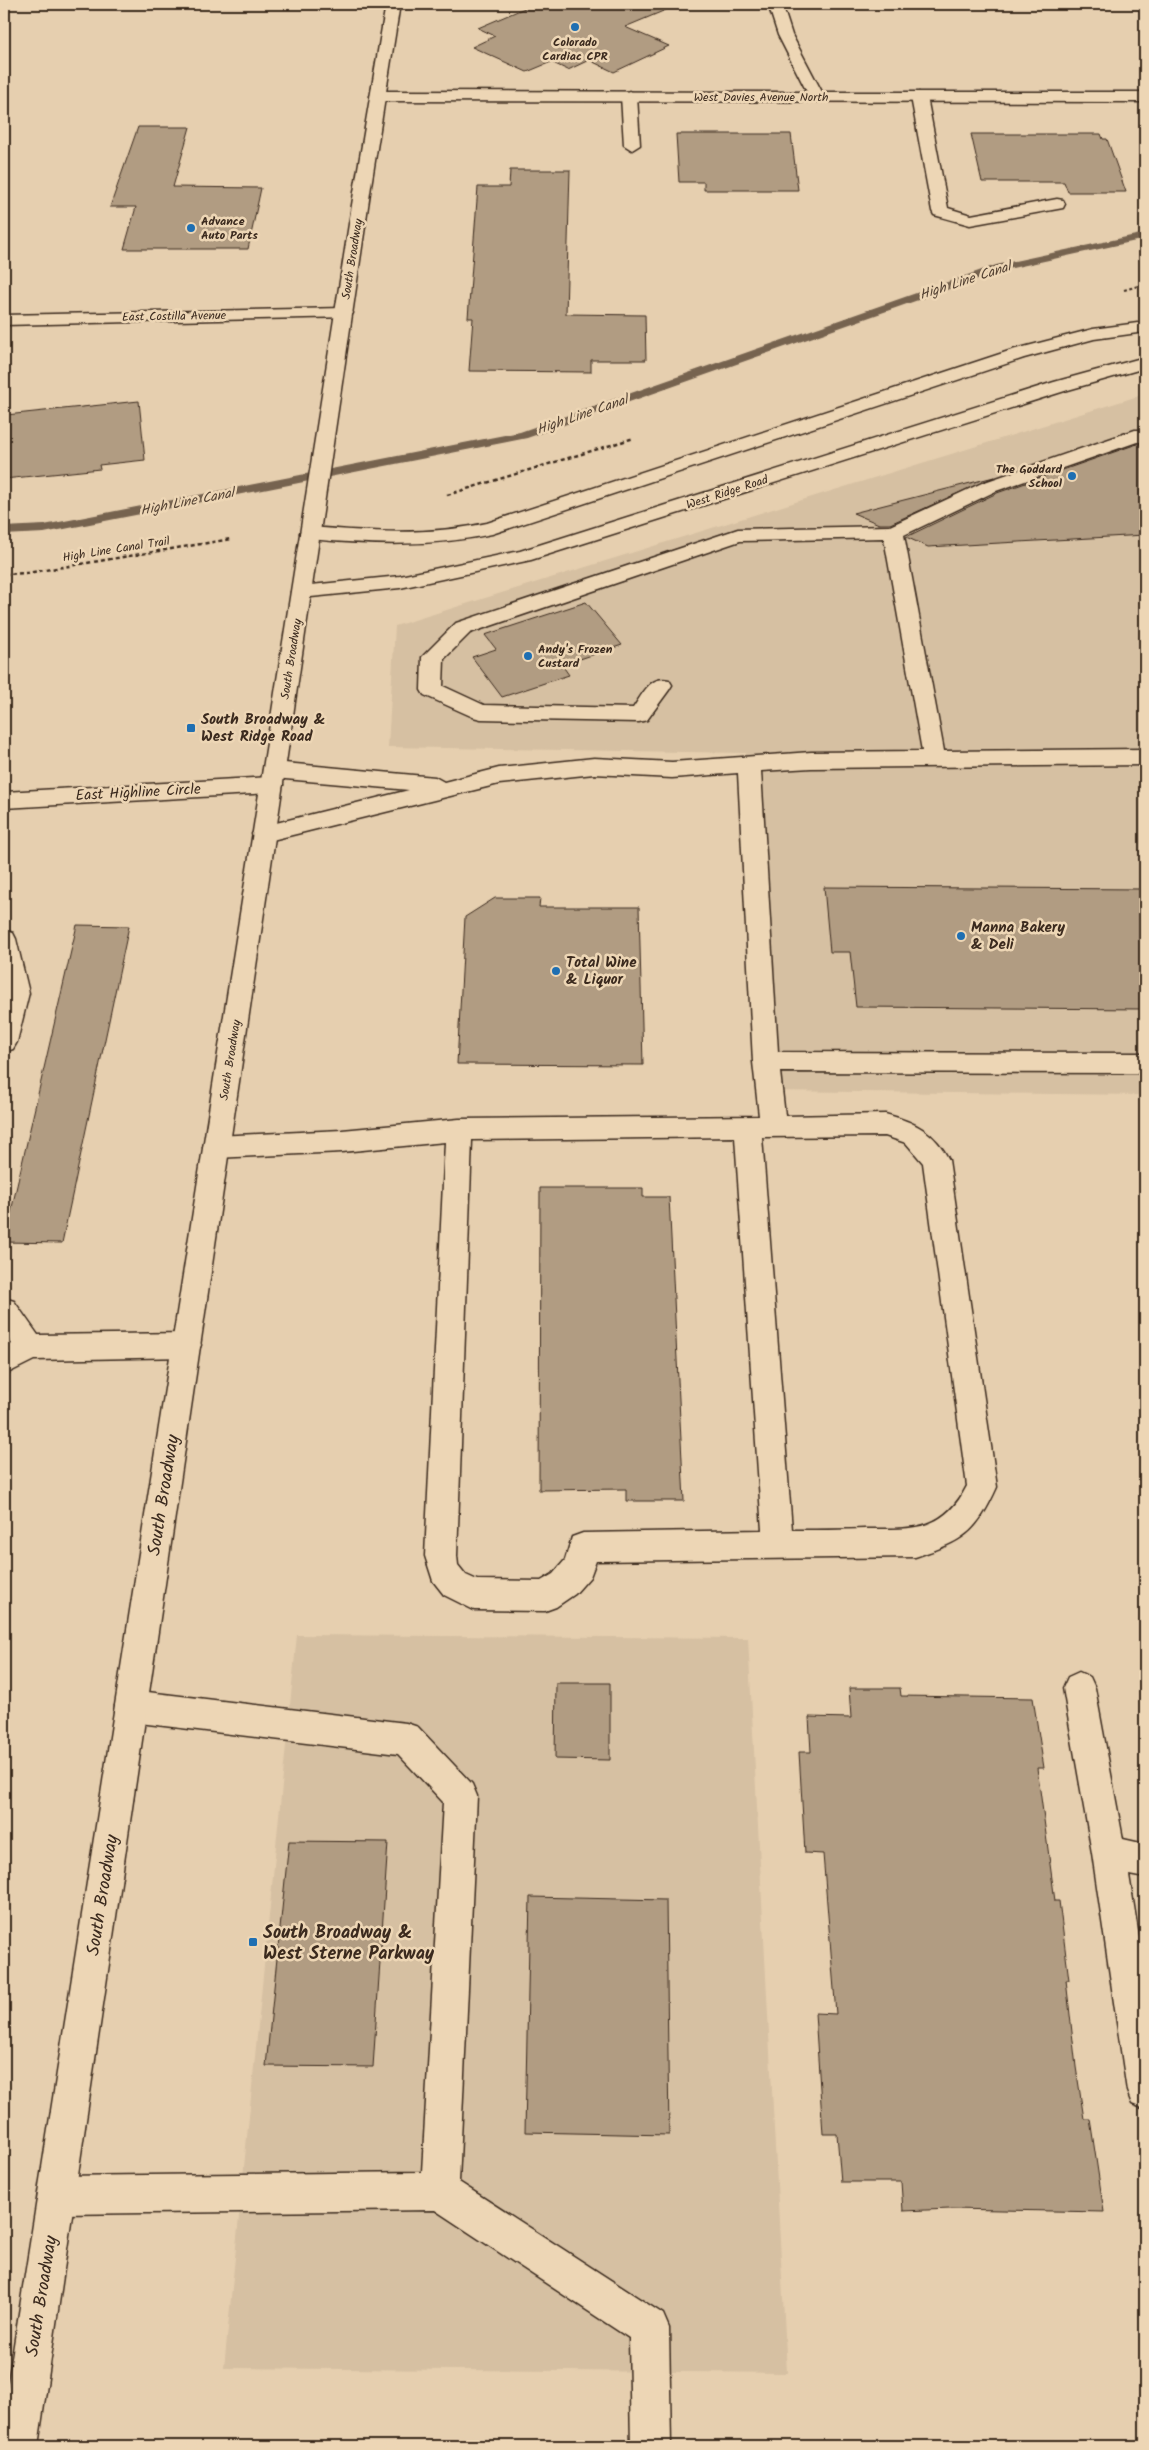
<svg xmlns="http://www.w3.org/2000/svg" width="1149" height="2450" font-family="Kalam,sans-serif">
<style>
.built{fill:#d6c0a2}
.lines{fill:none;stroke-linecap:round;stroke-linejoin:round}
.stream{fill:#766350;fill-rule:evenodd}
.building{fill:#b19c82;stroke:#3b2a1e}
.lane-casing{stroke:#3b2a1e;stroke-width:3}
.street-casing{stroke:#3b2a1e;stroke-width:3}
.secondary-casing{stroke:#3b2a1e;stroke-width:3}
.primary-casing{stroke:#3b2a1e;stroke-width:3}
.path-far1{stroke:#3b2a1e;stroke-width:2;stroke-dasharray:3 2.5;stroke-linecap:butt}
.path{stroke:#3b2a1e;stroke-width:2.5;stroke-dasharray:4 3;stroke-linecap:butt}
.lane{fill:#edd6b5;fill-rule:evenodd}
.street{fill:#edd6b5;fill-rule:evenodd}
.secondary{fill:#edd6b5;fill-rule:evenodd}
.primary{fill:#edd6b5;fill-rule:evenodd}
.poi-dot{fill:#1f6fb2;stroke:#edd6b5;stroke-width:2}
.labels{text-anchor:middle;stroke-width:5;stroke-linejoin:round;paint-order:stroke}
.far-poi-label{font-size:12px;font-weight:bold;fill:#3b2a1e;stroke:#edd6b5;text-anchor:start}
.far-street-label{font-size:12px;fill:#3b2a1e;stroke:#edd6b5}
.far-water-label{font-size:14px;font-style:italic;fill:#544233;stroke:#edd6b5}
.poi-label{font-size:15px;font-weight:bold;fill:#3b2a1e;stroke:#edd6b5;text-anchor:start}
.street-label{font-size:15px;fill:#3b2a1e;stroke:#edd6b5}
.near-street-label{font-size:18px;fill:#3b2a1e;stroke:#edd6b5}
.near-poi-label{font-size:18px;font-weight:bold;fill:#3b2a1e;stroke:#edd6b5;text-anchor:start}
</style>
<rect width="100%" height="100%" fill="#e6cfaf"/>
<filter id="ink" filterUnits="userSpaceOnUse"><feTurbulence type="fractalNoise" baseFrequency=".02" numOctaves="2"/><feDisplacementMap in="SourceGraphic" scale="10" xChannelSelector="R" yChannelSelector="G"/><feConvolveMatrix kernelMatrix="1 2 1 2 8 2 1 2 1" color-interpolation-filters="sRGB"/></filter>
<g filter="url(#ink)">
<g class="built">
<polygon points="1145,394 1145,1095 764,1091 746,753 388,747 395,626"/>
<polygon points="297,1635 748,1638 787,2373 224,2368"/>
</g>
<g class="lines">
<polygon class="stream" points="1145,233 1145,239 1003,270 527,438 44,533 4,535 4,527 44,525 520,432 996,265"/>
</g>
<g class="building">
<polygon points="534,4 680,4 625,27 669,46 614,72 589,60 568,70 551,62 527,72 472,47 495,36 478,28"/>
<polygon points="138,127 190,127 173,187 261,188 248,249 124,249 136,207 110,207"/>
<polygon points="676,134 791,134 798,190 704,190 704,182 679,182"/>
<polygon points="971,134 1101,134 1103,139 1107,139 1126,192 1068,192 1064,182 982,182"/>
<polygon points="510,170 570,170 566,314 645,315 646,360 591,360 591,372 469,371 473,318 468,318 478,187 509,187"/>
<polygon points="139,401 145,460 99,465 100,469 4,479 4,420 6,420 6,415"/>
<polygon points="1137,444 1145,444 1145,535 928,547 906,537 997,493"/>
<polygon points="994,477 890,524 879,524 853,513"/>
<polygon points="586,602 622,645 562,665 569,675 502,697 472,657 496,649 485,635"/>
<polygon points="824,887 1145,889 1145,1009 856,1007 850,952 830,952"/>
<polygon points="495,898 540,898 539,907 639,907 643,1065 457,1064 465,917"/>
<polygon points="77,925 129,926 62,1243 4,1242"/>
<polygon points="540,1188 643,1188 643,1197 669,1197 684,1501 626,1501 626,1489 539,1490"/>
<polygon points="556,1683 610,1683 610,1760 555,1759"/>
<polygon points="849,1688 900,1688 901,1696 1033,1698 1044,1768 1037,1768 1055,1901 1059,1901 1069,1980 1066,1980 1076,2067 1084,2119 1090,2119 1104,2212 950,2209 903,2211 901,2182 841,2182 837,2134 823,2134 815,2013 836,2014 823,1854 805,1853 799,1752 811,1752 809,1717 851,1718"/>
<polygon points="289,1841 388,1842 373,2067 266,2066"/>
<polygon points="530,1897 666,1900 669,2135 525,2132"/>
</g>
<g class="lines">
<defs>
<g id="lane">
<polygon points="629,91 637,96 640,145 632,150 624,145 621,96"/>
<polygon points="919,92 927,97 948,208 971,215 1057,199 1063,200 1065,204 1063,208 970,225 934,215 932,211 911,97"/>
<path d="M1135 430H1145V442H1137L996 491 904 535 944 751 1145 749V765L811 768 761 771 778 1052 1145 1053V1073L780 1072 785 1116 885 1114C915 1122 935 1132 949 1160L997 1487C976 1534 963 1541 915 1557L596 1561 590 1577 575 1594 556 1607 545 1611 474 1610 444 1595 433 1581 425 1556 445 1142 342 1152 216 1158 207 1155 203 1147 207 1139 216 1136 342 1130 459 1119 759 1116 753 1062 738 773 672 778 594 774 499 784 264 842 256 840 252 834 256 828 409 790 274 778 266 775 263 770 266 765 274 762 435 777 444 782 499 768 594 758 672 762 811 752 922 751 884 538 740 541 470 633 444 659 443 686 484 705 633 708C643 694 650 675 669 680L672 685 669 690 647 720 639 722 481 719 473 717 424 695 421 690 422 657 456 623 738 529 890 526 982 483ZM885 1136 906 1143 923 1163 967 1486C943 1533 911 1529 865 1529 841 1530 817 1530 792 1530L762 1137ZM735 1137 762 1530 583 1533 572 1537 565 1560 553 1574 541 1581 477 1580 466 1575 458 1565 457 1556 472 1140Z"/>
<polygon points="1079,1672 1090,1677 1095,1688 1123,1839 1145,1844 1145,1878 1129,1875 1145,1975 1145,2109 1132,2104 1127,2091 1092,1853 1063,1688 1068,1677"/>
<polygon points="131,1690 406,1723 418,1727 472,1784 477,1796 459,2182 663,2314 669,2328 671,2446 631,2446 629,2338 435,2210 57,2214 44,2208 38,2195 44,2182 57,2176 422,2172 443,1802 398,1754 131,1722 119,1717 115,1706 119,1695"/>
</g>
<g id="street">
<polygon points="768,4 782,4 792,35 822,92 1145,92 1145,102 378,101 370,96 378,91 807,92 778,35"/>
<polygon points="344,308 350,309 353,313 350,317 4,325 4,315"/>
<polygon points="272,777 280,779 283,785 280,791 272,793 4,808 4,792"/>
<polygon points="4,930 13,933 16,939 29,993 17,1042 13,1049 4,1052"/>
<polygon points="4,1298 14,1301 38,1335 187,1333 197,1336 201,1345 197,1354 187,1357 34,1360 4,1375 4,1348 12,1344 4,1333"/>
</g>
<g id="secondary">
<path d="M1145 322V332L1094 339 1024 358 492 534C431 547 372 545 310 539L303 537 300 533 303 529 310 527C370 532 428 536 487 523L1012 350 1093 329Z"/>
<polygon points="1145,357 1145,368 1068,390 531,560 400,588 301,598 294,597 291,592 294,587 301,586 400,576 520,551 1054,382"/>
</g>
<polygon id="primary" points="386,4 400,4 371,186 38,2446 4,2446 4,2408 355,186"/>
</defs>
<use href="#lane" class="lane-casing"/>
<use href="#street" class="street-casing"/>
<use href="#secondary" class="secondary-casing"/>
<use href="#primary" class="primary-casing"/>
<polyline class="path-far1" points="1124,290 1145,284"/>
<g class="path">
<polyline points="447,495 634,438"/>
<polyline points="4,574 27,573 231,539"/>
</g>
<use href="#lane" class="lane"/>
<use href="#street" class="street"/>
<use href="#secondary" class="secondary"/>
<use href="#primary" class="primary"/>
</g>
</g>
<g class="poi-dot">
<circle cx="575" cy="27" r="5"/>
<circle cx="191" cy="228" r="5"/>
<circle cx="1072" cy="476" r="5"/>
<circle cx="528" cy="656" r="5"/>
<rect x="186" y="723" width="10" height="10" rx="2.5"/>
<circle cx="961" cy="936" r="5"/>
<circle cx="556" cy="971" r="5"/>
<rect x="248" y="1937" width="10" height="10" rx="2.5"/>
</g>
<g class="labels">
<g class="far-poi-label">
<text x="575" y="46" text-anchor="middle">Colorado<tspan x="575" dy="14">Cardiac CPR</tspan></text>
<text x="201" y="225">Advance<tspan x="201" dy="14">Auto Parts</tspan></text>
<text x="1062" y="473" text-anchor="end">The Goddard<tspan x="1062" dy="14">School</tspan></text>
<text x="538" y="653">Andy's Frozen<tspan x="538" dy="14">Custard</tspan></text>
</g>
<g class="far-street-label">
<text x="761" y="101">West Davies Avenue North</text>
<text transform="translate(352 259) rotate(-81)" y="4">South Broadway</text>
<text transform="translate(174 316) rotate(-1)" y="4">East Costilla Avenue</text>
<text transform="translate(727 492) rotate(-18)" y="4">West Ridge Road</text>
<text transform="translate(116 549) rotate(-9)" y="4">High Line Canal Trail</text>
<text transform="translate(291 659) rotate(-81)" y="4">South Broadway</text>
<text transform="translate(230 1060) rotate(-81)" y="4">South Broadway</text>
</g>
<g class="far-water-label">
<text transform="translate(965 280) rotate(-18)" y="5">High Line Canal</text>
<text transform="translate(582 414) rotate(-19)" y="5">High Line Canal</text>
<text transform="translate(187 501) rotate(-11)" y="5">High Line Canal</text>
</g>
<g class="poi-label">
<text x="201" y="724">South Broadway &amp;<tspan x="201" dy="17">West Ridge Road</tspan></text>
<text x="971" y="932">Manna Bakery<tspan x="971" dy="17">&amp; Deli</tspan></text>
<text x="566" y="967">Total Wine<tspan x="566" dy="17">&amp; Liquor</tspan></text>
</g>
<g class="street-label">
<text transform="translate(138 792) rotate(-3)" y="5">East Highline Circle</text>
</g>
<g class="near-street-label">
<text transform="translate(163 1495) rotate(-81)" y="6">South Broadway</text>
<text transform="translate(102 1895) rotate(-81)" y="6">South Broadway</text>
<text transform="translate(41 2296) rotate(-81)" y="6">South Broadway</text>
</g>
<g class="near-poi-label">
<text x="263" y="1938">South Broadway &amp;<tspan x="263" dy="21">West Sterne Parkway</tspan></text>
</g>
</g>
<rect width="1149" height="2450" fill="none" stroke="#edd6b5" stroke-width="20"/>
<rect x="10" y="10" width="1129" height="2430" fill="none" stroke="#3b2a1e" stroke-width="2" filter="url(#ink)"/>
</svg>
